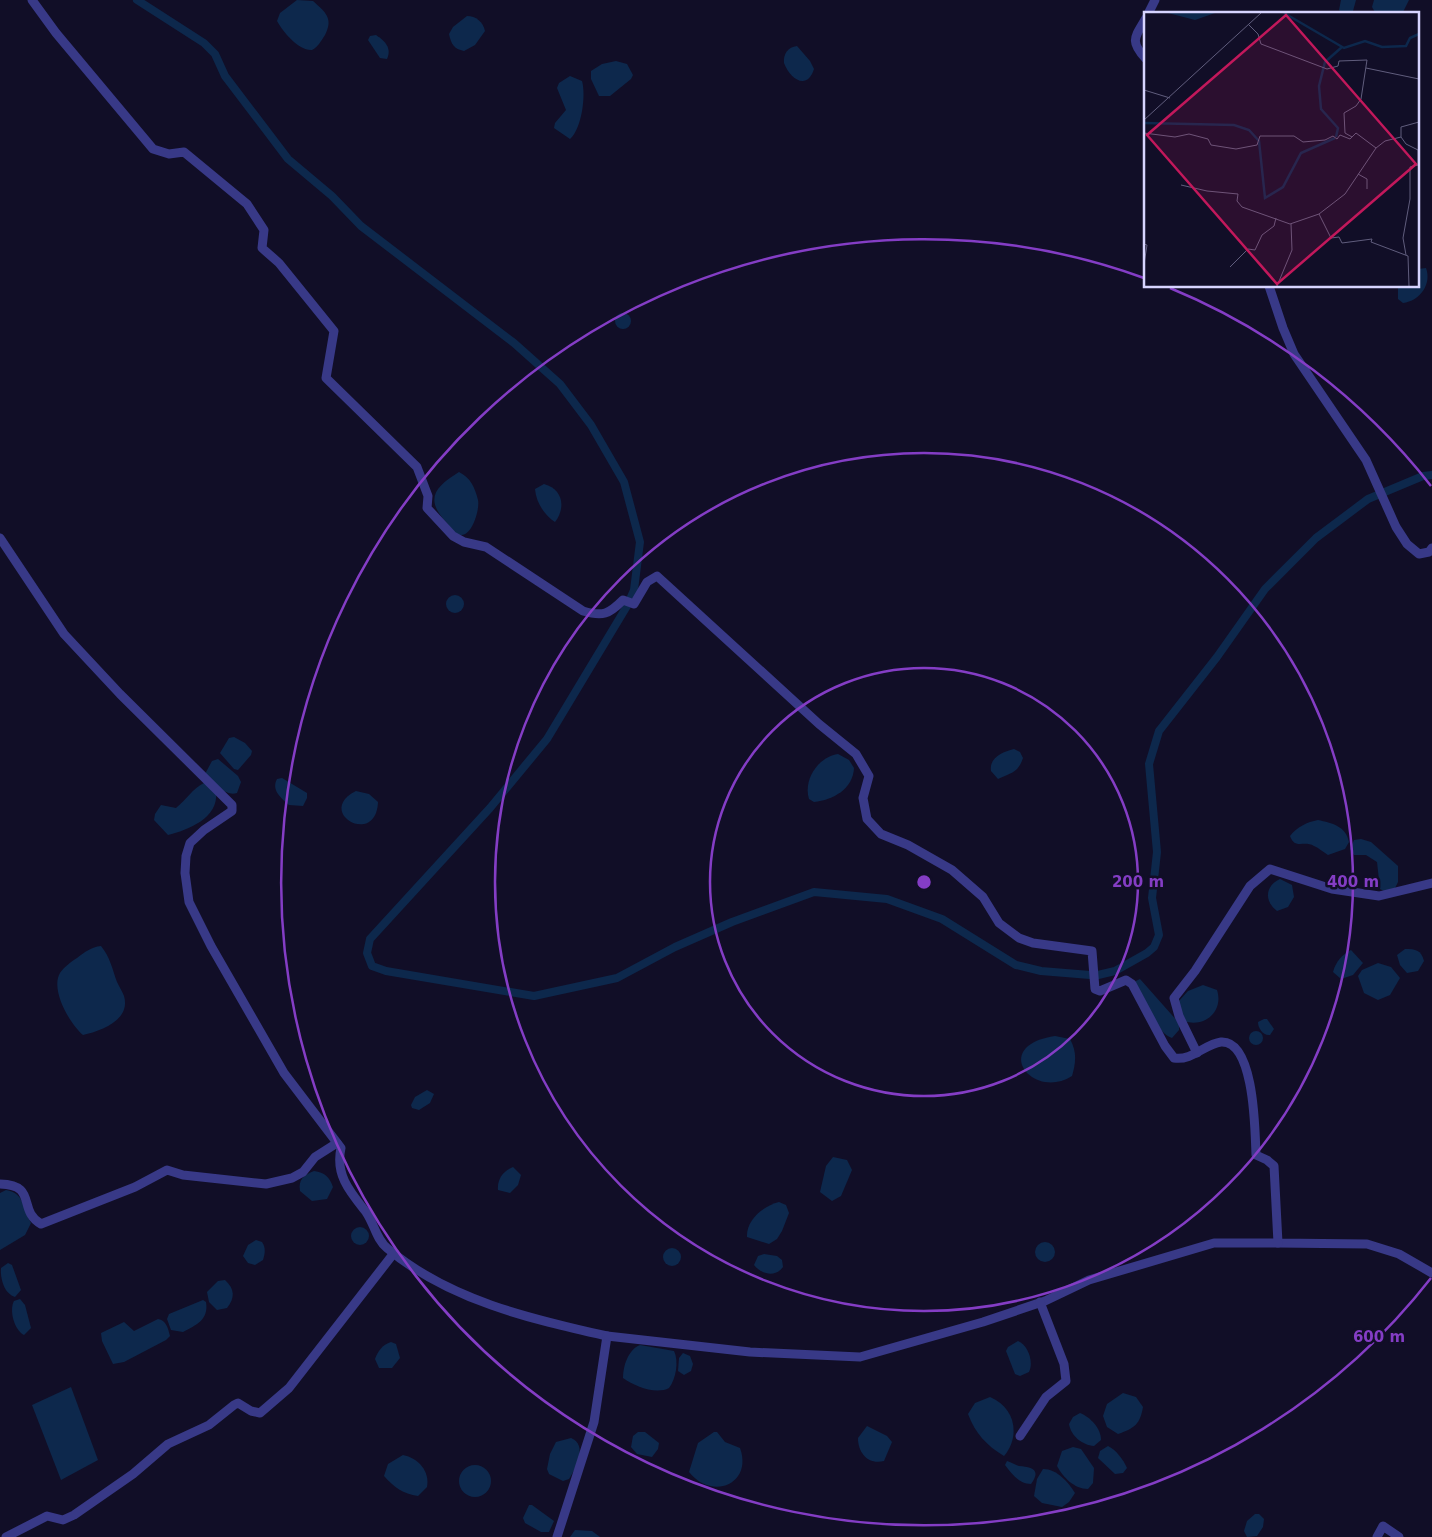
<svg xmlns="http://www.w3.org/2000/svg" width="1432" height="1537" font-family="'DejaVu Sans',sans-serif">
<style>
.water{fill:#0d284c}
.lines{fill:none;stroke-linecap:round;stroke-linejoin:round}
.canal{stroke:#0d284c;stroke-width:8}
.minor{stroke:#383987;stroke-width:9}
.ring{fill:none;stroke:#843dc5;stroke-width:2.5}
.inset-river{fill:none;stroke:#0d284c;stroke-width:2.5}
.inset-road{fill:none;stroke:#605d7d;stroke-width:1}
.view{fill:#c2185b;fill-opacity:0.15;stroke:#c2185b;stroke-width:2.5}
.inset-edge{fill:none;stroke:#d7d4ff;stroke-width:2.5}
.centre{fill:#843dc5;stroke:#110e27;stroke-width:2.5}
.ring-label{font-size:15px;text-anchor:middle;font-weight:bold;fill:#843dc5;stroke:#110e27;stroke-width:5;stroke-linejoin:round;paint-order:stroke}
</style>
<rect width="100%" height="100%" fill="#110e27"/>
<g class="water">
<path d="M297 0 313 1C325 12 334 18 325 35 321 41 318 47 312 50 299 51 283 32 277 21L280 13Z"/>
<polygon points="1341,0 1356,0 1353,11 1343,14 1339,10"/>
<polygon points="1374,0 1409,0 1402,14 1376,14 1372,7"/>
<path d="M467 16C476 16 483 22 485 31L475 45 464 51C454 49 451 44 449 34L453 27Z"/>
<path d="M376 35C385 41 392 48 387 59L380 58 368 40 370 36Z"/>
<path d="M797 46 810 61 814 69C807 91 790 79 784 63 783 54 788 47 797 46Z"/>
<polygon points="616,61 627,64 633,75 631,79 610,96 599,96 591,79 591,71 602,64"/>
<path d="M570 76 582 81C586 95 582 128 570 139L554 128 555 123 566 110 557 88 559 83Z"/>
<path d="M1426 268C1432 284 1420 301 1403 303L1398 299V286H1418V269Z"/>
<circle cx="623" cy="321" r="8"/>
<path d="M459 472C471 478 475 488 478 500 480 509 472 536 461 535 455 535 450 527 447 523 424 499 435 487 459 472Z"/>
<path d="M544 484C563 489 566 508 555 522 544 515 536 502 535 489Z"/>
<circle cx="455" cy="604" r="9"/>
<polygon points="234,737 245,743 252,751 251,755 238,770 234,769 220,753 229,738"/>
<path d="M1014 749 1020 752 1023 758C1018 773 1011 773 998 779L991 771C989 758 1002 752 1014 749Z"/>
<path d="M838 754 849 760 854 768C853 789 833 800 814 802L809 799C803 780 818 757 838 754Z"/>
<path d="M218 759 238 776 241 782 237 793C224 797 214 782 205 774L212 761Z"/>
<path d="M282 778 307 793V798L303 806 289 805C281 798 271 790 277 779Z"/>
<path d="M204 783 216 792C219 818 188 830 168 835L154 820 155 814 161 805 176 808C186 800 193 788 204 783Z"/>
<path d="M356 791 369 794 378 802C376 848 314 812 356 791Z"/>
<path d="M1318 820C1332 823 1346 826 1349 842L1345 849 1328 855C1323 852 1319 848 1314 846 1304 840 1295 850 1290 836 1297 827 1307 822 1318 820Z"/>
<polygon points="1361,839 1371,842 1398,866 1398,882 1395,888 1384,891 1380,889 1377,862 1366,855 1354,855 1350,849 1354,840"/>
<path d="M1280 879 1292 885 1294 897 1288 907 1277 911C1264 901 1265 886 1280 879Z"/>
<path d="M101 946C110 957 112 968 117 982 119 986 122 991 124 996 131 1020 101 1031 83 1035 70 1024 50 990 60 973 64 967 72 961 77 958 85 952 91 947 101 946Z"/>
<path d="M1405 949C1416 949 1421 950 1424 961L1418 971 1407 973 1400 965 1397 955Z"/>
<path d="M1351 950 1363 963 1353 975 1341 979 1333 972C1336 961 1342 955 1351 950Z"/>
<polygon points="1378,963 1391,967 1400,978 1390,995 1378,1000 1364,993 1358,976 1362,970"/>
<path d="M1140 979 1179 1023V1030L1172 1038C1156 1033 1143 999 1136 984V981Z"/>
<path d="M1203 985 1217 990C1224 1012 1204 1028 1184 1021L1178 1002 1188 991Z"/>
<path d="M1264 1019H1267L1274 1029 1270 1035C1263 1036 1258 1028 1258 1022Z"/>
<circle cx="1256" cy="1038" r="7"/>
<path d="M1055 1036 1070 1039C1077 1052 1076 1062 1072 1076 1033 1101 989 1046 1055 1036Z"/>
<polygon points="427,1090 434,1094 430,1103 419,1110 412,1108 411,1105 415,1097"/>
<polygon points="833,1157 847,1160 852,1170 841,1196 832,1201 820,1192 826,1166"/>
<path d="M513 1167 521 1175 518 1185 510 1193 498 1190C497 1179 503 1171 513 1167Z"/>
<path d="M314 1171C325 1173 329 1176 333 1187L327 1199 312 1201 300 1191C298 1179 304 1175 314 1171Z"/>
<path d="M6 1190C25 1193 23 1209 31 1223L25 1235 0 1250V1193Z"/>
<path d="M779 1202 786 1205 789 1213 782 1231 777 1239 769 1244 747 1237C746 1220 763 1206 779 1202Z"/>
<circle cx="360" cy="1236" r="9"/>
<path d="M256 1240 262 1242C266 1248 265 1253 263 1260L255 1265 248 1263 243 1256 248 1245Z"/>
<circle cx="1045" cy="1252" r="10"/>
<circle cx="672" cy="1257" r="9"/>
<path d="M764 1254 777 1256 782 1260 783 1267C775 1278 761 1274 754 1265L758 1256Z"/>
<path d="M8 1263 12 1265 21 1290 15 1297C4 1294 0 1278 1 1268Z"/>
<path d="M225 1280C235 1289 235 1298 227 1308L217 1310 209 1302 207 1292 218 1281Z"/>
<path d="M20 1299 25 1305 31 1328 24 1335C14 1330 9 1310 14 1301Z"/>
<path d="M203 1300 206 1302C209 1320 196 1325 183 1332L171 1330 167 1319 169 1314Z"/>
<path d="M158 1319C166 1320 168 1328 170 1336L166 1340 124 1362 113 1364 102 1341 101 1333 124 1322 134 1331Z"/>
<path d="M1018 1341C1028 1345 1034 1362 1029 1372L1020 1376 1015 1374 1006 1351 1008 1347Z"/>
<path d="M391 1342 396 1344 400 1358 392 1368H379L375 1359C378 1351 382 1345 391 1342Z"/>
<path d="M640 1345 674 1351C679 1361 676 1379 669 1388 656 1395 634 1386 623 1378 623 1366 628 1350 640 1345Z"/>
<polygon points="683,1353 690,1356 693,1364 691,1371 684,1375 678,1371 679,1358"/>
<polygon points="71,1387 98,1460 61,1480 32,1405"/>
<path d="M1123 1393 1136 1397 1143 1407C1140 1424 1135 1428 1118 1434L1107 1427 1103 1416 1107 1404Z"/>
<path d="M990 1397C1015 1407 1021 1436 1004 1456 987 1446 975 1433 968 1414L975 1403Z"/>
<path d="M1080 1413C1090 1417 1101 1428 1101 1440L1094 1446C1082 1445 1071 1436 1069 1424L1073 1417Z"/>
<path d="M867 1426 887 1436 892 1442 884 1461C868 1465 858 1453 858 1438Z"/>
<polygon points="638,1432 645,1432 659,1443 658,1449 652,1457 637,1454 631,1447 633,1436"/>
<path d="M714 1432H717L725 1442 740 1448C753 1484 712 1501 689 1472L698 1443Z"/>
<path d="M571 1438C588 1445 576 1468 569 1479L563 1481 549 1474 547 1469 550 1454 556 1442Z"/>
<path d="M1108 1446C1116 1450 1123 1459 1127 1468L1123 1473 1115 1474 1098 1458 1100 1451Z"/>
<path d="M1073 1447 1081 1449 1094 1468 1093 1483 1088 1489C1074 1489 1063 1477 1057 1466L1062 1451Z"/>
<path d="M403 1455C418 1458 430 1471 427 1487L418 1496C403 1494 394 1487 384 1476L388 1464Z"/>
<path d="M1007 1461C1011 1462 1015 1465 1019 1466 1031 1467 1042 1469 1031 1484 1019 1484 1012 1474 1005 1465Z"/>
<circle cx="475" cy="1481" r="16"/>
<path d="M1043 1469C1057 1469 1068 1482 1075 1493L1069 1502 1062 1507 1042 1503 1034 1496 1037 1479Z"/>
<polygon points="529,1505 532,1505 554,1521 549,1532 541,1532 525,1523 523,1518"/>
<polygon points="1255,1514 1259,1514 1264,1519 1263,1527 1257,1536 1247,1537 1244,1531 1247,1521"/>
<polygon points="575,1530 592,1531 600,1537 570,1537"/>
</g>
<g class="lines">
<g class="canal">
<polyline points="137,0 204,43 215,54 225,76 288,159 332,196 361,226 514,343 560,384 591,425 624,482 640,542 634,590 627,606 547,739 490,808 370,939 367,953 372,966 386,971 534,996 617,978 675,947 732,922 814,892 887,899 942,919 1016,965 1041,971 1090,975"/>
<polyline points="1098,975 1115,971 1147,953 1154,947 1159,935 1152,898 1157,852 1149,764 1159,731 1217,657 1265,589 1316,538 1368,499 1423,476 1432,475"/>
</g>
<g class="minor">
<path d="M32 0 56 33 153 149 169 154 184 152 247 204 264 230 262 248 279 263 334 331 326 378 417 467 428 496 427 508 453 536 464 542 486 547 583 611C603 617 609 614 623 600L634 604 647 582 657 576 819 724 856 754 869 776 863 798 867 819 881 834 908 845 952 870 983 897 999 923 1019 938 1033 943 1092 951 1095 989 1100 991 1126 980 1132 984 1165 1046 1174 1058C1192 1061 1205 1044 1221 1042 1255 1040 1255 1133 1256 1155L1267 1160 1274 1166 1278 1243 1367 1244 1399 1254 1432 1273"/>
<polyline points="1148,14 1155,0"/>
<path d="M1146 18C1135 37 1129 41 1146 59"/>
<polyline points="1269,286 1283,328 1294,354 1366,460 1396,527 1407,544 1419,554 1429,552 1432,548"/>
<path d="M0 538 64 634 120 694 232 805V811L204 830 190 843 186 856 185 873 189 902 211 946 284 1073 341 1148C335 1175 350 1192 366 1212 374 1223 376 1239 387 1248 448 1300 531 1319 607 1336L594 1422 557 1537"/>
<polyline points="1197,1053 1179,1016 1174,998 1195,971 1250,886 1270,869 1332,889 1379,896 1432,883"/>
<path d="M0 1184C38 1185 17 1210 41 1224L135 1187 167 1170 183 1175 266 1184 292 1178 303 1172 315 1157 337 1143"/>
<polyline points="607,1336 750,1352 860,1357 983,1322 1045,1301 1089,1280 1214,1243 1278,1243"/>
<polyline points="1020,1436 1046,1397 1066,1381 1064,1364 1040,1302"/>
<polyline points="6,1537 47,1516 63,1520 74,1515 133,1474 168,1444 209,1425 234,1405 238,1403 251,1411 260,1413 289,1388 394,1253"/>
<polyline points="1377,1537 1383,1526 1399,1537"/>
</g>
</g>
<g class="ring">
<circle cx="924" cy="882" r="214"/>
<circle cx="924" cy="882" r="429"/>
<path d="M1431 1278A643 643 0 1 1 1144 278M1170 288A643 643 0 0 1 1431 486"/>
</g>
<g transform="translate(1144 12)">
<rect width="275" height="275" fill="#110e27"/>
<path d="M24 1H71L51 8Z" fill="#0d284c"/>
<path class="inset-river" d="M140 1 200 36 221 29 238 35 262 34 266 26 275 22M0 111 90 113 105 118 115 129 121 186 139 175 157 141 191 126M192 125 194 116 177 97 175 74 181 50 198 35"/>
<path class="inset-road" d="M105 13 114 22 117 32 183 57 194 54 195 49 223 48 217 87 212 94 200 101 201 121 208 125M222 56 275 67M0 78 26 86M0 108 117 1M0 121 31 125 45 122 64 127 67 133 92 137 113 133 116 124H150L159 130 181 128 189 124 193 127 196 123 206 127 212 121 232 136 241 129 257 125 262 132 274 138V153L266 155V187L259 226 262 243M257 125V115L275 110M214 162 223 167V177M37 173 63 179 94 182 93 189 98 195 146 212 175 202 187 226 195 225 198 231 228 227 227 230 264 244 265 274M175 202 201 182 232 136M0 232 3 233 0 252M86 255 104 237 111 238 118 223 130 214 132 206M133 274 148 238 147 212"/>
<path class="view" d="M142 3 272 152 133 272 3 123Z"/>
<rect width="275" height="275" class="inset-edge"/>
</g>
<circle cx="924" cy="882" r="8" class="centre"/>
<g class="ring-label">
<text x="1138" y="887">200 m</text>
<text x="1353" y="887">400 m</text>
<text x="1379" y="1342">600 m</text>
</g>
</svg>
